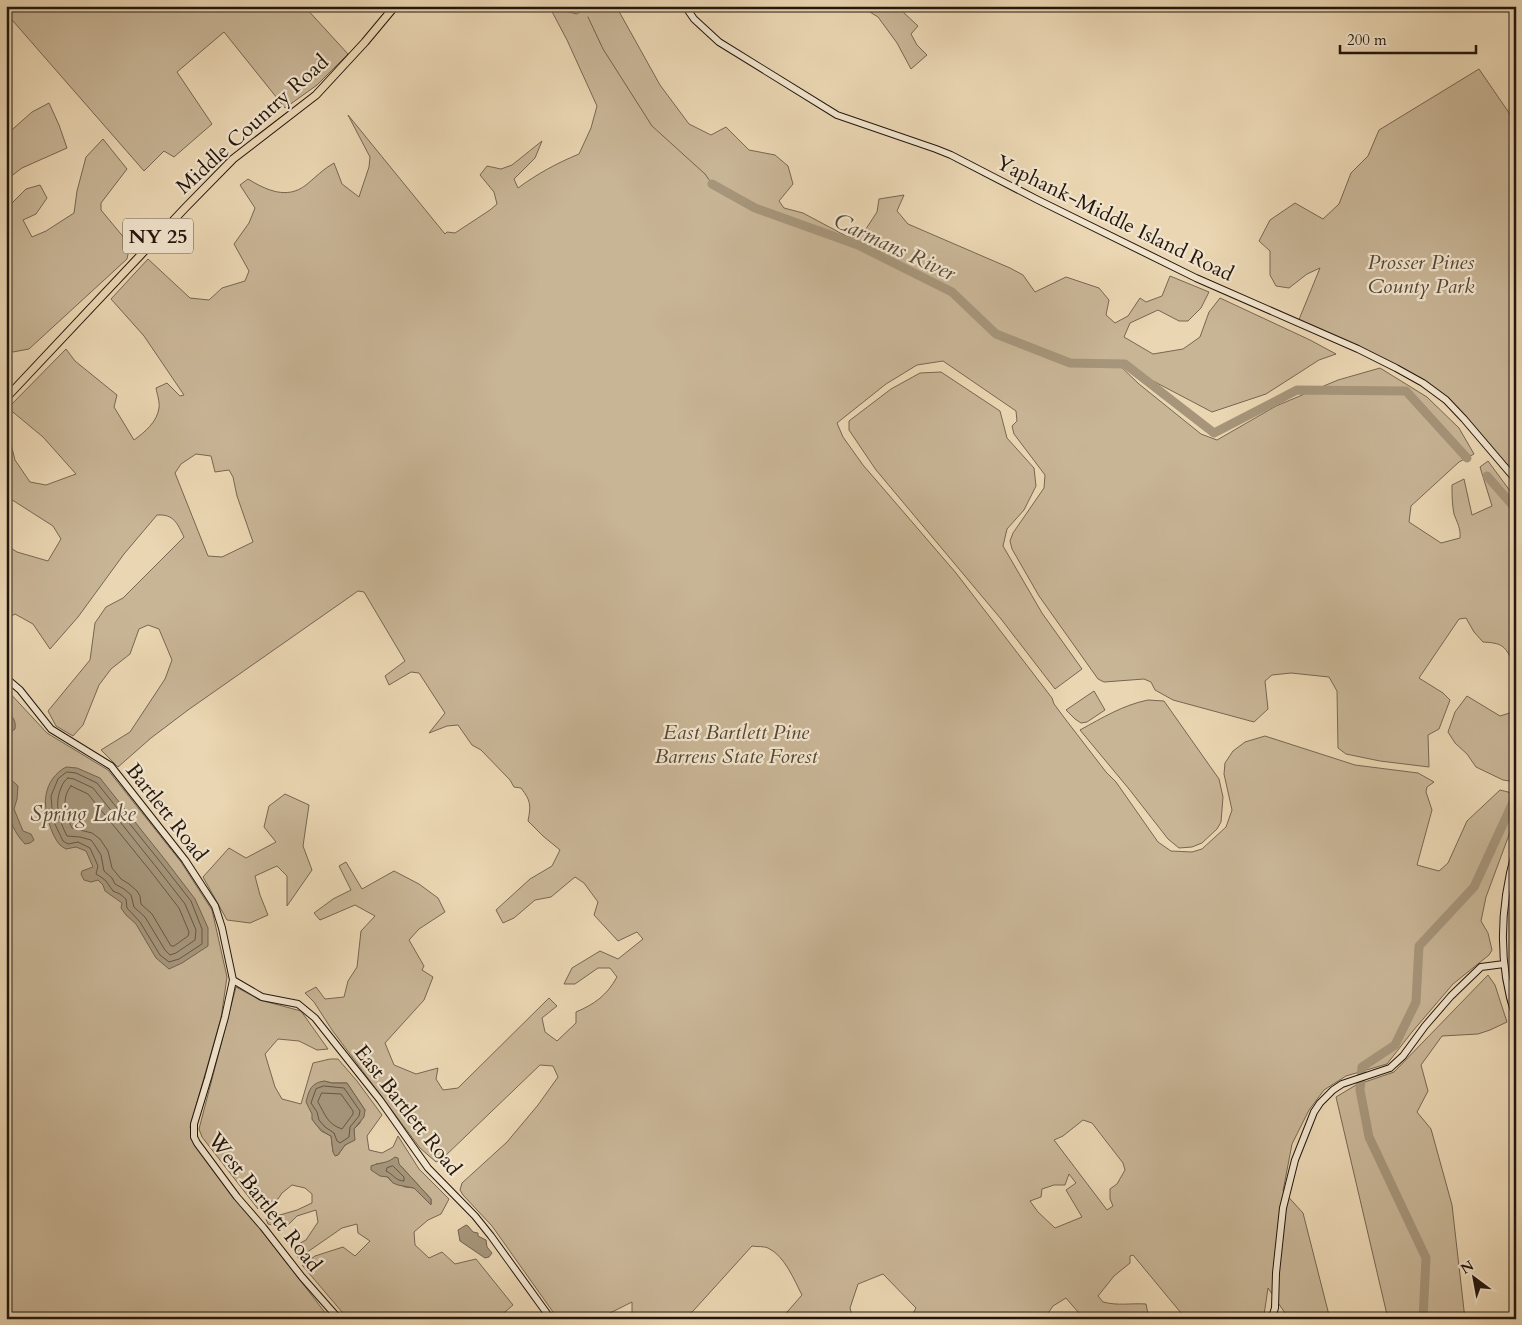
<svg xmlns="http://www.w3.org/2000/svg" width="1522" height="1325" font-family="Cardo,serif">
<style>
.green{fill:#c8b596;stroke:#766652;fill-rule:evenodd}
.water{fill:#a6957a;stroke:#72624e}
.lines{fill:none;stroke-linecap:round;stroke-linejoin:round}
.shore{stroke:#645644;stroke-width:1}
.stream{stroke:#72624e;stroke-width:1}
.river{stroke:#a6957a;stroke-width:9}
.secondary-casing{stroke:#23160d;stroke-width:8}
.primary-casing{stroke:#23160d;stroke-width:9}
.secondary{stroke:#f1e4cd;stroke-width:6}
.primary{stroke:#ead6b2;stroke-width:7}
.labels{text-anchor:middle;stroke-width:4.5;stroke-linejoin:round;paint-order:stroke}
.shield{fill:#f1e4cd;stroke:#615447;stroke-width:1}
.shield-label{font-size:20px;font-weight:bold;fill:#23160d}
.street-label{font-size:21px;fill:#23160d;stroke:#f1e4cd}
.park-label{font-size:21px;font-style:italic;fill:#554636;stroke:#f1e4cd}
.water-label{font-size:22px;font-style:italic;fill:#574939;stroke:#f1e4cd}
</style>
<rect width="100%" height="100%" fill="#ead6b2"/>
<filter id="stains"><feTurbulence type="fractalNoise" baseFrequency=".004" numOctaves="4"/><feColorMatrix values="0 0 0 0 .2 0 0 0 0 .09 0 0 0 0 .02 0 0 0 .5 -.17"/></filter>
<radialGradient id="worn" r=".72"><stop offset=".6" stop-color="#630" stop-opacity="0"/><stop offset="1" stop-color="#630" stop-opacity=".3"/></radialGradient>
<g class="green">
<polygon points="6,6 304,6 348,54 317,85 285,108 224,32 177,72 212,124 174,157 164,151 144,171 6,13"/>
<path d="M549 6H557L561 10 577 14 587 6H616L660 85 689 124 711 135 726 127 749 150 775 155 788 166 793 184 779 201 784 208 803 213 848 237 860 238 877 212 879 199 904 195 897 211 908 224 1010 268 1023 275 1035 292 1066 277 1099 288 1109 300 1106 315 1115 323 1128 316 1140 298 1146 302 1162 296 1170 276 1209 292 1201 308 1188 321H1179L1158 310 1130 323 1124 337 1153 354 1183 349 1200 337 1209 312 1220 298 1310 340 1336 354 1319 360 1266 394 1212 412 1115 361 1139 384 1201 434 1217 440 1276 406 1338 380 1380 368 1427 397 1459 428 1474 454 1459 462 1411 506 1409 522 1441 543 1460 538C1461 529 1457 522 1454 514 1452 504 1452 494 1452 485L1464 479 1472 515 1492 506 1480 467 1488 461 1516 499V667C1505 648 1506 643 1483 642L1474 632 1466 618 1459 619 1419 678 1443 693 1450 700 1439 729 1428 735 1429 767 1380 761 1346 754 1338 748 1337 691 1329 677 1291 673 1272 675 1265 681 1268 709 1254 722 1173 700 1155 690 1151 682 1144 679 1104 682 1098 679 1039 596 1012 549 1010 541 1013 533 1044 488 1045 475 1014 434 1012 426 1017 421 1016 411 943 361 917 365 886 384 837 423 843 437 863 465 956 573 1052 698 1054 704 1066 720 1106 772 1116 782 1158 842 1171 851 1192 852 1202 849 1226 827 1232 810 1224 774 1225 763 1233 751 1245 742 1265 736 1355 765 1418 773 1434 782 1427 787 1426 792 1432 810 1417 865 1439 871 1448 863 1467 821 1500 790 1516 794V816L1486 897 1481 921 1488 933 1492 950 1489 955 1453 984 1412 1032 1387 1064 1346 1076 1324 1090 1309 1110 1292 1144 1283 1191 1303 1213 1330 1319H1289L1268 1288 1264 1315 1259 1319H1186L1133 1255 1130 1256V1263L1114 1276 1098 1296 1103 1302C1118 1306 1131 1303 1146 1304L1149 1319H1122L1121 1317H1106L1105 1319H1084L1066 1298 1053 1306 1044 1319H910L916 1308 883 1274 858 1284 850 1308 853 1319H779L788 1311 802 1295C794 1280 785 1256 768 1248 764 1246 757 1247 752 1246L694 1310 684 1319H632V1302L606 1315 603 1319H558L492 1226 463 1195 460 1190 462 1183 507 1142 538 1105 558 1077 553 1066 540 1065 443 1158 436 1162 420 1148 332 1030 314 1002 305 993 316 987 325 999 344 997 348 981 357 967 361 931 375 916 355 905 320 920 314 913 333 899 351 890 339 866 346 862 362 889 394 871 419 884 438 898 445 912 419 929 409 940 424 966 422 970 433 977 424 1000 385 1043 394 1065 416 1074 438 1068 436 1079 443 1090 458 1088 549 998 557 1006 542 1018 545 1032 557 1041 576 1023V1012C595 1004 607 995 617 977L610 968H598L575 984H564L572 968 600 951 618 959 643 939 637 932 618 941 594 915 598 902 584 883 575 877 551 897 535 900 514 918 503 923 496 910 530 879 552 866 560 850 543 836 528 821C531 805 531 801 521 788L514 787 510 780 481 750 472 745 458 725 447 726 429 733 445 713 419 673 411 672 389 685 385 676 405 661 364 592 358 591 188 710 151 738 118 767 101 750 130 732 165 679 172 660 159 629 148 625 139 629 130 654 111 669 99 685 83 725 73 736 56 726 48 711 90 660 95 623 106 607 123 598 184 537C177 523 174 514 157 515L124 554 78 617 50 649 33 624 15 614 6 619V545L17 552 48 561 61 539 53 526 6 496V438L11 444 15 460 30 482 46 485 76 474 43 437 8 408 66 349 75 361 117 395 114 407 134 440C145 432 157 422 159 408 160 402 157 394 156 388L167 383 180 396 184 395 144 336 111 299 148 259 190 298 209 300 222 288 245 281 249 271 234 244 249 223 255 208 240 185 248 179C266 190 287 200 306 185 316 177 323 169 334 163L342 184 359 197 369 167 370 157 348 115 445 234 447 232 455 233 490 210 497 204 494 192 480 175 487 166 501 169 512 165 542 141 535 158 514 179 518 188C537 174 557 163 579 154L591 128 597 106 567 40ZM196 454 211 456 215 472 229 470 233 477 237 496 253 542 222 557 208 556 175 473 181 464ZM1083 1120 1092 1123 1123 1163 1125 1170 1117 1184 1110 1189V1199L1113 1206 1107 1210 1054 1140 1063 1136ZM1069 1174 1076 1183 1066 1190 1082 1217 1055 1228 1038 1212 1030 1201 1041 1197 1042 1189 1054 1185H1065Z"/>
<polygon points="860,6 904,6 902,11 918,26 911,34 917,45 927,55 911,69 897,43 878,17"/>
<polygon points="1479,69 1516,123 1516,464 1508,469 1446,400 1416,379 1298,322 1320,268 1307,274 1289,288 1276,286 1270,275 1270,251 1259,241 1270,220 1295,203 1323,219 1339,204 1351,173 1368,156 1379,130"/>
<polygon points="49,103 59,125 67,148 22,168 6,180 6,135 32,112"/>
<polygon points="103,139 127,169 101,203 101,210 130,245 127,259 29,349 13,352 6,347 6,209 26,189 40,185 47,198 36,214 23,220 32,237 46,231 74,213 77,191 86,157"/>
<polygon points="941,372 1000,411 1007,438 1034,468 1036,486 1024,510 1007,529 1003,546 1042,613 1082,669 1055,689 1001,619 876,470 849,430 849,421 891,389 920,373"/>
<polygon points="6,689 47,733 108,770 181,862 212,910 227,977 221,1018 190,1127 196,1145 330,1319 6,1319"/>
<polygon points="1094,691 1105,710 1087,722 1081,723 1075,719 1066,710"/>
<polygon points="1467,696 1500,716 1516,711 1516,782 1503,780 1476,767 1467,754 1455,743 1448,732 1455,712"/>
<path d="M1148 700 1164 701 1219 779 1223 797 1221 822 1217 829 1202 843 1192 847 1179 848 1168 839 1129 789 1080 730C1102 718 1123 705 1148 700Z"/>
<polygon points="285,794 309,805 303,846 312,870 287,906 287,876 277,866 255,876 260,895 268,915 250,923 227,920 203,877 229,848 246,858 276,842 264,827 269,806"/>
<path d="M1516 903V997C1506 966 1512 933 1516 903Z"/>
<polygon points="1488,975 1495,985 1507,1022 1490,1030 1478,1034 1442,1036 1421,1065 1428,1091 1417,1112 1431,1129 1452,1205 1465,1319 1388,1319 1336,1097 1356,1085 1394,1072"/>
<path d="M236 987 260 1000 301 1011 328 1049 317 1050 299 1041 278 1039 265 1054 275 1087 282 1099 301 1104 313 1063 330 1059H338L357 1081 382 1115 367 1136 369 1150 382 1153 393 1147 398 1136 419 1169 449 1199 441 1214 428 1220 414 1232 415 1245 429 1258 442 1252 455 1264 476 1259 513 1305 497 1319H409L406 1314 400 1319H348L302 1265 315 1256 343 1247 355 1256 370 1241 358 1233 357 1224 342 1228 306 1253 300 1260 291 1248 306 1240 318 1222 316 1210 297 1216 285 1228 268 1224 266 1219 297 1210 312 1203V1194L305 1188 292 1185 282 1193 278 1199 263 1204 258 1209 202 1137 199 1129ZM324 1081 332 1083H347L365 1110 360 1123 354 1129V1140L345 1145 338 1155 333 1152 331 1136 321 1131 312 1119ZM395 1157 399 1164 431 1199V1204L414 1188 405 1187 391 1181 376 1164 390 1162Z"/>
</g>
<g class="water">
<path d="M6 713C14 716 16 722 15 729L7 735C6 741 10 748 11 755L6 759Z"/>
<path d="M66 767 77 768 100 778 166 861 195 899 208 928V946L182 963 169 969 156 958 136 924 126 915 121 908 122 903 105 891 103 885 98 880 91 882 84 880 81 874 82 871 93 867 86 851 76 847 66 849C64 848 61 846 60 845 51 836 43 807 46 795 48 783 55 773 66 767Z"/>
<path d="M6 775 18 786 17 799 14 809 23 831 31 834 34 840 30 843 25 844C15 834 10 821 6 808 4 799 6 784 6 775Z"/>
<path d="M324 1081 332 1083H347L365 1110 364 1117 354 1129 355 1140 345 1145 338 1155 335 1156 333 1152 331 1136C323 1132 317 1127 312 1119V1114L306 1102C309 1090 311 1083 324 1081Z"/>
<path d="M395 1157 398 1158 399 1164 431 1199V1205L414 1188 398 1185 393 1183 388 1177 380 1176 371 1170V1166C380 1162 387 1164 395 1157Z"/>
<polygon points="466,1225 468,1226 473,1232 478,1233 478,1236 486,1240 487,1247 492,1253 489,1257 485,1258 460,1241 458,1230"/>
</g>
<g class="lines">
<g class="shore">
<polygon points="67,772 76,773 97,783 162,864 191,901 202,929 202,944 179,959 169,962 160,955 140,922 127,908 126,899 120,894 113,891 106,881 101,877 96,874 98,866 90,848 78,842 68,844 63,841 53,820 51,796 58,779"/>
<path d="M68 778 74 779 93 788 157 868 185 904 196 930 195 940 176 953 170 955 165 950 145 917 134 907 131 895 124 889 115 884 112 878 104 871 101 855 94 844 91 840 80 837 67 836C59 820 54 805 61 788 63 783 64 781 68 778Z"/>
<path d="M71 786 88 794 152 873 179 908 189 932 188 936 174 946H171L152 914 141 904 140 896 137 891 129 884 121 879 112 868 108 851 100 839 92 833 72 828C65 814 61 798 71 786Z"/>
<polygon points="324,1086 344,1088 360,1111 359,1116 350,1127 349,1137 340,1143 337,1141 334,1133 325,1127 319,1120 317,1112 311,1103 316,1089"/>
<path d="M322 1093 341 1094 353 1111V1114L342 1129C327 1124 325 1114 318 1102Z"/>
<path d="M393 1166 404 1177V1181C396 1181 393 1174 386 1171L387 1168Z"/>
</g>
<polyline class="stream" points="588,17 603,49 652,126 705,174 712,184"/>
<g class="river">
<polyline points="712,184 755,208 858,245 952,292 996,334 1070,363 1125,364 1214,433 1297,390 1406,391 1467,458"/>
<polyline points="1487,476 1516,509"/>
<polyline points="1423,1319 1426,1258 1369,1137 1360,1090 1362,1067 1395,1045 1416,1002 1419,946 1474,887 1516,796"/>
</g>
<defs>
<g id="secondary">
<polyline points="685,6 694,19 719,42 837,115 936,149 951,155 1038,200 1196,278 1358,349 1396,368 1423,383 1446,400 1464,419 1516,480"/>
<polyline points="6,678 20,690 51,729 111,766 185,860 215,906 222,928 233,980 225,1017 208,1078 194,1124 194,1137 197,1143 237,1197 263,1227 302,1277 339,1319"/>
<path d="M1516 849C1500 905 1497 962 1516 1018"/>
<polyline points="233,980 262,997 298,1004 315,1018 380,1100 428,1168 475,1216 491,1236 551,1319"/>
<polyline points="1269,1319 1273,1314 1275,1308 1276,1273 1283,1208 1295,1160 1314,1112 1320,1103 1333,1090 1342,1084 1390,1068 1403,1056 1425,1026 1451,996 1481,967 1504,964"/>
</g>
<polyline id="primary" points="6,398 185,208 233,159 316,95 365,42 395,6"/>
</defs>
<use href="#secondary" class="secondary-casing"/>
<use href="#primary" class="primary-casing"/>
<use href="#secondary" class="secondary"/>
<use href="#primary" class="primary"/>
</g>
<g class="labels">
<rect class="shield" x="123" y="218.5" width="70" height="35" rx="4"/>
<g class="shield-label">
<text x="158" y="243">NY 25</text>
</g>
<g class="street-label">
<text transform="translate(252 124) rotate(-42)" y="7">Middle Country Road</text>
<text transform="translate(1115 218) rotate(26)" y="7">Yaphank-Middle Island Road</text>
<text transform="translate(167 812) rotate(52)" y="7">Bartlett Road</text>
<text transform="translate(408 1110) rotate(52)" y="7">East Bartlett Road</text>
<text transform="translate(265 1202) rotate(52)" y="7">West Bartlett Road</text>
</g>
<g class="park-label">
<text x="1421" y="269">Prosser Pines<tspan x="1421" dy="24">County Park</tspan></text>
<text x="736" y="739">East Bartlett Pine<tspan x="736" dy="24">Barrens State Forest</tspan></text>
</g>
<g class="water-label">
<text transform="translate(895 246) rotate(25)" y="8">Carmans River</text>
<text x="83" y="821">Spring Lake</text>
</g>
</g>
<rect width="1522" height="1325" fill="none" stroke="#ead6b2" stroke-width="25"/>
<rect x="8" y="8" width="1507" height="1310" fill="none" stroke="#23160d" stroke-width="2.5"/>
<rect x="12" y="12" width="1497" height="1300" fill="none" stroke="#23160d"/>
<g transform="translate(1474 1278) rotate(328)" stroke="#f1e4cd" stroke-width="4" paint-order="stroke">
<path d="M0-4L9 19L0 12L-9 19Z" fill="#23160d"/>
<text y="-8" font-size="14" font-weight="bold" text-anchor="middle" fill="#23160d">N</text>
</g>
<path d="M1340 45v8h136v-8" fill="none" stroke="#23160d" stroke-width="2.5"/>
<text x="1347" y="45" font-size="15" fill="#23160d" stroke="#f1e4cd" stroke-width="4" paint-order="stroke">200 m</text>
<rect width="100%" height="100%" filter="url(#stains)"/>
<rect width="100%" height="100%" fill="url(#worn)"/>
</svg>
